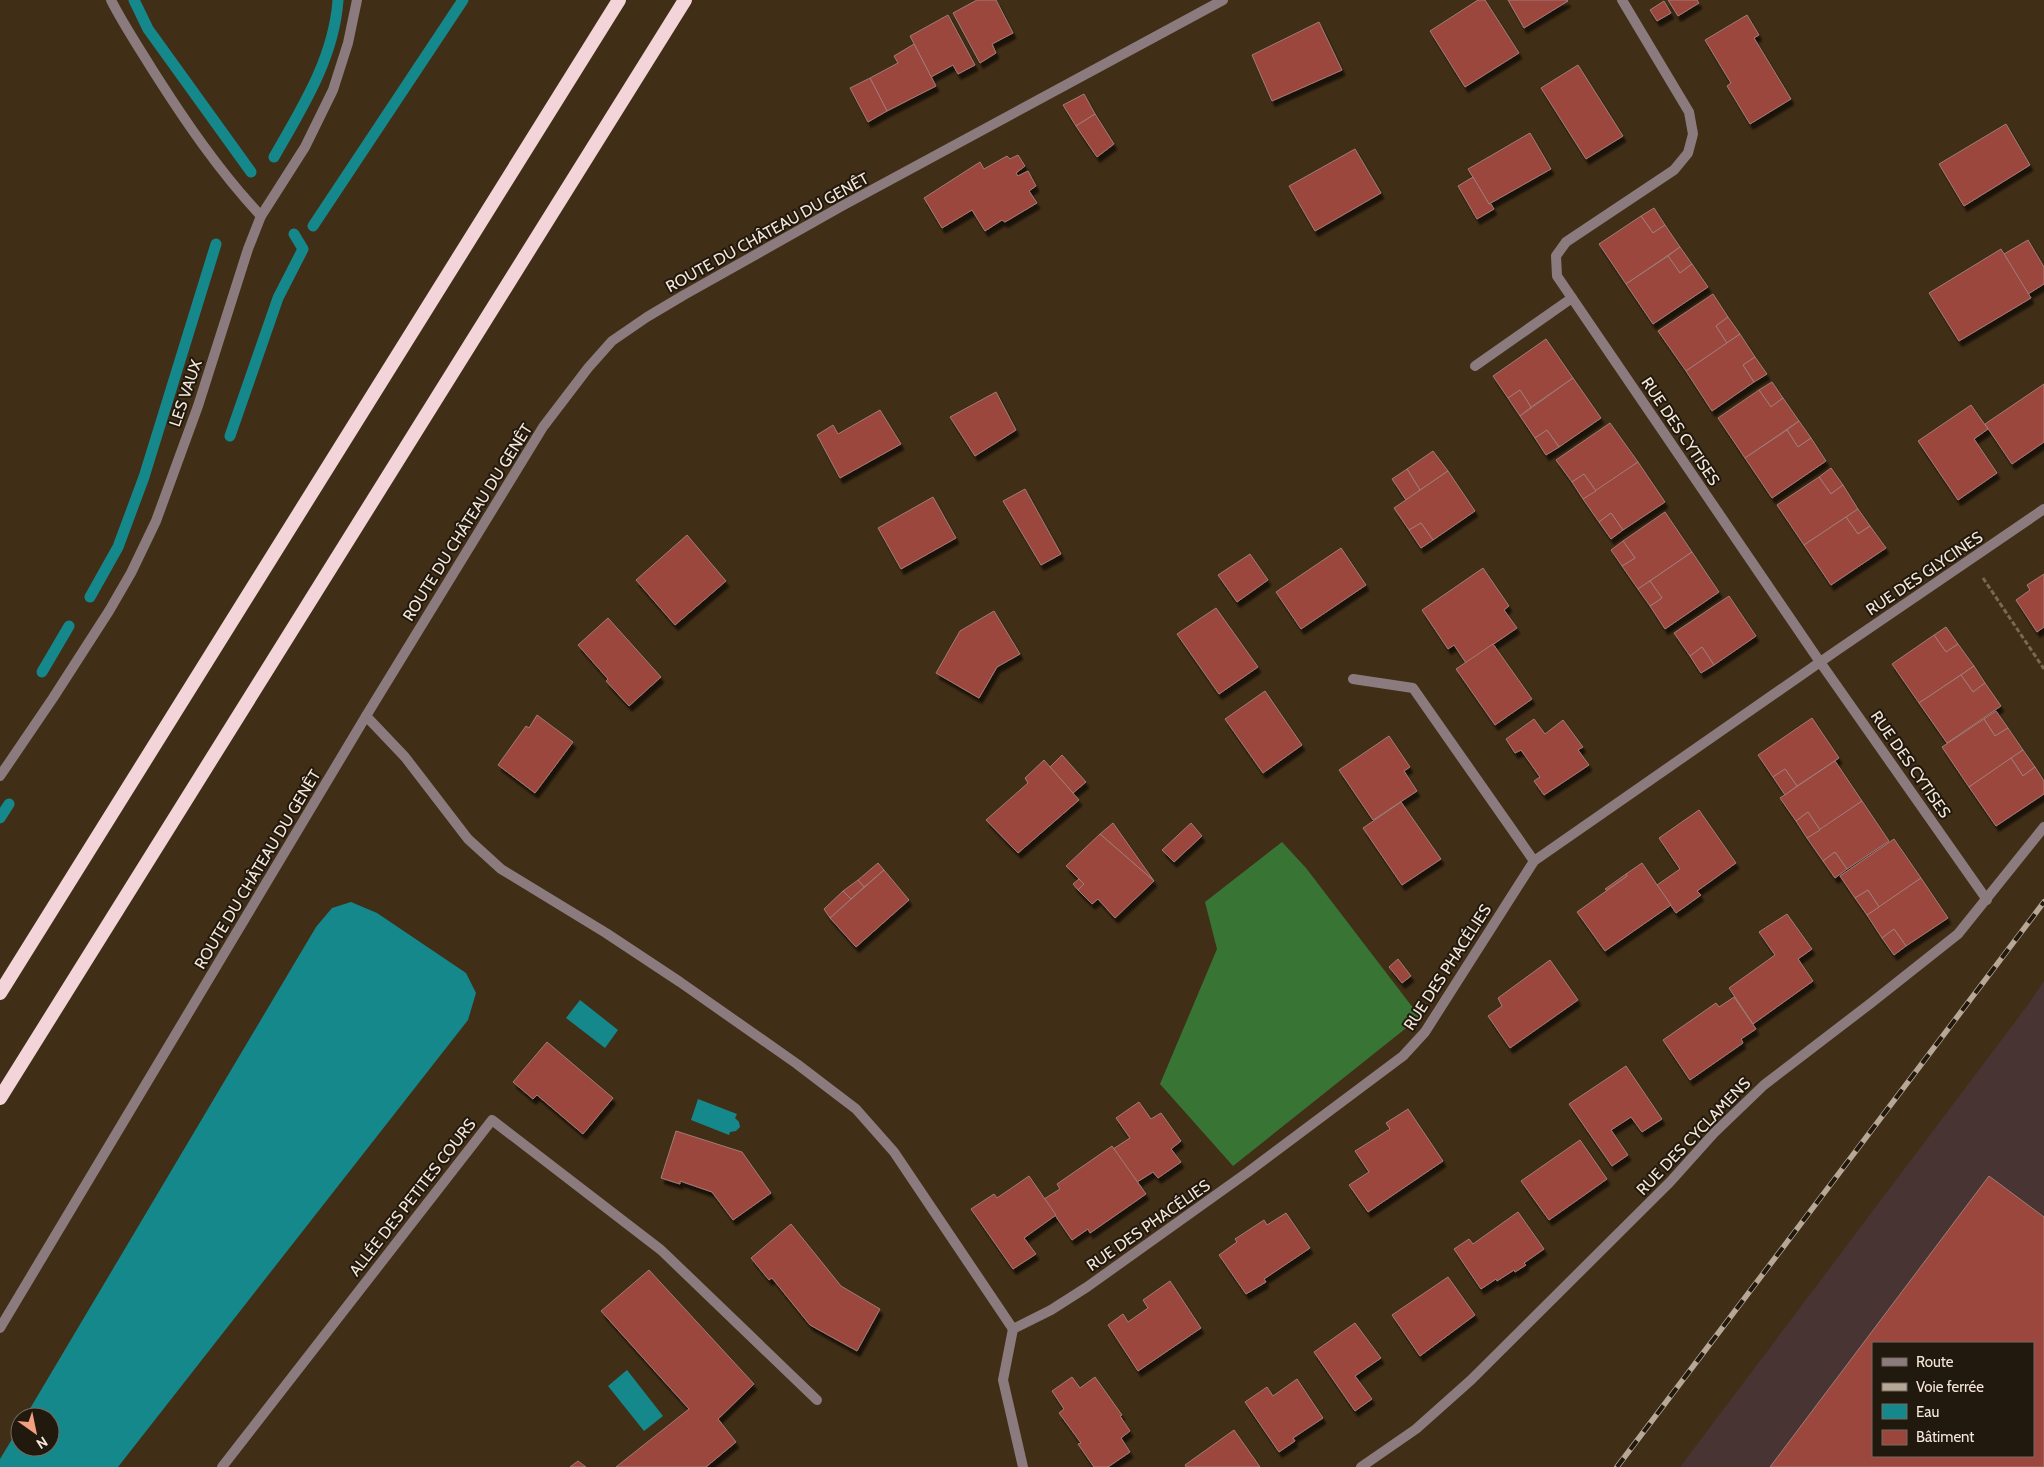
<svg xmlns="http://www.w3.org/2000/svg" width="2044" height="1467" font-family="Cabin,sans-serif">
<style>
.commercial{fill:#483432;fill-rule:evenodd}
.forest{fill:#387535}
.water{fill:#15888c}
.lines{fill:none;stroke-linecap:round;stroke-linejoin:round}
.stream{stroke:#15888c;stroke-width:11}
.building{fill:#9b463d;stroke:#a17c77;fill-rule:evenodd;filter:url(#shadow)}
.path{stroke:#796853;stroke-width:3;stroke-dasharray:5 2.5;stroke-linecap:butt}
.minor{stroke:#8c7b7e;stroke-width:10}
.trunk{stroke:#f2d4d9;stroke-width:14}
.rail-casing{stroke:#b6a796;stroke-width:5.5}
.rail{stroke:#21180e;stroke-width:4;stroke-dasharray:11;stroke-linecap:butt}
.labels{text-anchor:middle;stroke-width:4;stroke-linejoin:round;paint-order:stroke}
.street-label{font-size:16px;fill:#f5e8da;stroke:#21180e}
</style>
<defs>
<filter id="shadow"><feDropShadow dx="3" dy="5.5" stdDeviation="1" flood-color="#0009"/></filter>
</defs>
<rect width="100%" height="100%" fill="#412e16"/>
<path class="commercial" d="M2044 981V1467H1680L2027 1006ZM1873 1343H2033V1456H1873Z"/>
<polygon class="forest" points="1282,842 1306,868 1420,1017 1233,1166 1160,1084 1217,949 1205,902"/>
<g class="water">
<polygon points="351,902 377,913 466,973 476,993 468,1020 118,1467 0,1467 0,1459 20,1426 20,1447 50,1447 50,1417 25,1417 316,927 332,908"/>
<polygon points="580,1000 618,1030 605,1048 566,1018"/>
<polygon points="698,1099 737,1114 735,1118 739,1122 740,1127 736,1131 730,1132 729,1135 691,1120"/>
<polygon points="627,1370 663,1416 644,1431 608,1386"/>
</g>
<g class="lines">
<g class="stream">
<polyline points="134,0 148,29 251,172"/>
<path d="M274 157C302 108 334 58 338 0"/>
<polyline points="313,226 463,0"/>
<polyline points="230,436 278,298 303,249 294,234"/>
<polyline points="90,597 118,547 144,477 216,244"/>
<polyline points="42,672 69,626"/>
<polyline points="0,818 9,804"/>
</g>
</g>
<g class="building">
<polygon points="977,0 996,0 1013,33 992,44 996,53 980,63 953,13"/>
<polygon points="1478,0 1485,0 1519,53 1465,87 1430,31"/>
<polygon points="1508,0 1567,0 1568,1 1524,28"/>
<polygon points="1668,0 1697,0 1699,3 1678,16"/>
<polygon points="1664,1 1671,13 1657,21 1650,10"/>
<polygon points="948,15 975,65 958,74 953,65 931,77 910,36"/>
<polygon points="1747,15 1759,35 1754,38 1791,99 1750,124 1727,86 1731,83 1705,40"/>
<polygon points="1319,22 1342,70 1272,101 1252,55"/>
<polygon points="914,44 936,86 887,111 870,78 898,63 894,56"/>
<polygon points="1578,65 1623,136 1586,159 1541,88"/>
<polygon points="870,78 887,111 868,122 850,88"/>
<polygon points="1084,94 1095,114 1076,126 1063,105"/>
<polygon points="1095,114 1114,144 1097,157 1076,126"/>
<polygon points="2006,124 2030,165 1964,206 1939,164"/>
<polygon points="1530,133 1551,169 1489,204 1468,169"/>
<polygon points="1355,149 1381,193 1315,231 1289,186"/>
<polygon points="1018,155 1025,166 1016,173 1018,176 1028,171 1036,186 1029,191 1037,203 1005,222 1002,220 985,231 972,210 942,228 924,198 980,162 984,169 1007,156 1010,159"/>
<polygon points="1473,177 1489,204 1491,204 1494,209 1477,219 1458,186"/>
<polygon points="1654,208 1665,225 1653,233 1641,216"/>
<polygon points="1641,216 1653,233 1665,225 1680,247 1626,284 1599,244"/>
<polygon points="2028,240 2044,267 2044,284 2028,294 2004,254"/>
<polygon points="1680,247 1692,264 1680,273 1668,256"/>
<polygon points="2001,249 2031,298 1959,341 1929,293"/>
<polygon points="1668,256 1680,273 1692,264 1708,287 1653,324 1626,284"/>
<polygon points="1713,294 1728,317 1716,326 1727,343 1686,371 1658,331"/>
<polygon points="1728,317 1740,334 1727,343 1716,326"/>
<polygon points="1740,334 1755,357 1743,365 1754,382 1712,411 1686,371"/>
<polygon points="1546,339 1573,378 1531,407 1520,390 1508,398 1493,376"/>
<polygon points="1755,357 1767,374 1754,382 1743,365"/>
<polygon points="1573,378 1601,418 1559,447 1547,430 1535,438 1520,416"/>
<polygon points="1772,382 1783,398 1771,407 1759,390"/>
<polygon points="2044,384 2044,442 2012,464 1985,424"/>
<polygon points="1520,390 1531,407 1520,416 1508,398"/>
<polygon points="1759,390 1771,407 1783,398 1799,421 1745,458 1718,418"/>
<polygon points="996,392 1016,430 975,456 950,417"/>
<polygon points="1971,405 1988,429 1974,439 1997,473 1958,500 1918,441"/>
<polygon points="880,410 901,444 840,478 817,435 833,425 838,434"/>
<polygon points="1799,421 1811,438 1798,447 1787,430"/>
<polygon points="1610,423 1638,462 1596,491 1584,474 1572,482 1556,460"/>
<polygon points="1547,430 1559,447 1546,455 1535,438"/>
<polygon points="1787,430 1798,447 1811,438 1826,461 1772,498 1745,458"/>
<polygon points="1433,451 1448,471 1420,490 1407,469"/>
<polygon points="1638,462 1665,502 1623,530 1611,513 1599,522 1583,499"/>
<polygon points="1831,468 1843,485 1831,494 1819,477"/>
<polygon points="1407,469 1420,490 1406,500 1392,479"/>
<polygon points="1448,471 1475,511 1433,540 1421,523 1409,530 1394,508"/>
<polygon points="1584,474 1596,491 1583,499 1572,482"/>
<polygon points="1819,477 1831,494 1843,485 1858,509 1804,545 1777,505"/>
<polygon points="1025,489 1061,554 1041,565 1003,501"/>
<polygon points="933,497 956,538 901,569 878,528"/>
<polygon points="1858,509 1870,526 1858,534 1846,517"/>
<polygon points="1665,512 1692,552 1638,589 1622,566 1635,558 1623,541"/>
<polygon points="1611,513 1623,530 1611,539 1599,522"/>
<polygon points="1846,517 1858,534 1870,526 1886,548 1831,585 1804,545"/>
<polygon points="1421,523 1433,540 1421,548 1409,530"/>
<polygon points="687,535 726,581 675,625 636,580"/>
<polygon points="1623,541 1635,558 1622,566 1611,550"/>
<polygon points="1341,548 1366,585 1301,629 1276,592"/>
<polygon points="1692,552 1719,592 1665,629 1650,606 1662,598 1650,581"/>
<polygon points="1250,554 1268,580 1237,602 1218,575"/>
<polygon points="1483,568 1509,606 1504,610 1517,628 1466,663 1454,645 1448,649 1422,610"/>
<polygon points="2044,574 2044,627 2037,632 2016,600 2030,590 2027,585"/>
<polygon points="1650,581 1662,598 1650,606 1638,589"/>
<polygon points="1729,596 1756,636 1714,665 1702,647 1690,656 1674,633"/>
<polygon points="1216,608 1258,667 1219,694 1177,634"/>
<polygon points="994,611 1020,654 997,667 979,698 936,673 960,631"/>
<polygon points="608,618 661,677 629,706 606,681 608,679 578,645"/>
<polygon points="1946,627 1958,644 1946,652 1934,635"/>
<polygon points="1934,635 1946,652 1958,644 1974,666 1919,703 1892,664"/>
<polygon points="1493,644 1532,699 1495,725 1456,669"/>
<polygon points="1702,647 1714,665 1701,673 1690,656"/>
<polygon points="1974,666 1985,683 1973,692 1961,675"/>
<polygon points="1961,675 1973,692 1985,683 2001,706 1947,743 1919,703"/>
<polygon points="1265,691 1302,745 1263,773 1225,719"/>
<polygon points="1996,711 2008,728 1995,736 1984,719"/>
<polygon points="537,715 573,742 535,793 498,765 526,726 529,728"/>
<polygon points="1812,718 1839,758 1797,786 1785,769 1773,777 1758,755"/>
<polygon points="1534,719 1545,734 1563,720 1583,747 1578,750 1589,765 1544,795 1534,781 1540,777 1521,750 1515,753 1506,739"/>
<polygon points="1984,719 1995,736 2008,728 2023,750 1969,787 1942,747"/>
<polygon points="1389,736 1410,767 1404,771 1417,791 1373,820 1339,770"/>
<polygon points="2023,750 2035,767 2023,776 2011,758"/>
<polygon points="1062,755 1086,782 1073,793 1050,767"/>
<polygon points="2011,758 2023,776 2035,767 2044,781 2044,794 1996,826 1969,787"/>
<polygon points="1044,760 1079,800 1018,853 986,820 1028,783 1025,778"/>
<polygon points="1835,761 1862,801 1820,830 1808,812 1796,821 1780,798"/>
<polygon points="1785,769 1797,786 1785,795 1773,777"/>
<polygon points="1862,801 1889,841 1847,869 1835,852 1823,861 1807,838"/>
<polygon points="1401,802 1441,859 1402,885 1363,828"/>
<polygon points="1699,810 1736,863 1697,891 1701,895 1676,913 1657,885 1680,869 1659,838"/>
<polygon points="1808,812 1820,830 1807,838 1796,821"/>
<polygon points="1113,823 1154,881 1100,834"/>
<polygon points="1191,823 1202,836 1174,862 1162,850"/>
<polygon points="1100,834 1154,881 1115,918 1098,899 1092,904 1078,890 1084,884 1066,866"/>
<polygon points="1894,839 1921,878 1879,907 1868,890 1855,898 1840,876"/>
<polygon points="1835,852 1847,869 1835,878 1823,861"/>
<polygon points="878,863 884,870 864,887 858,880"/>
<polygon points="1642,863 1671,905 1605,951 1577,912 1627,876 1626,874"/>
<polygon points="884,870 909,900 856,947 830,918"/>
<polygon points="1626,874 1627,876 1607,890 1605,889"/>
<polygon points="1921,878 1948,918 1906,946 1894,929 1882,938 1867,915"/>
<polygon points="1079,879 1084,884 1078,890 1073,884"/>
<polygon points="858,880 864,887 851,899 843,891"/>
<polygon points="1868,890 1879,907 1867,915 1855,898"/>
<polygon points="843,891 851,899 830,918 824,909"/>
<polygon points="1787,914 1812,949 1798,959 1813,981 1753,1024 1729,988 1775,955 1759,932"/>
<polygon points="1894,929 1906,946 1894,955 1882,938"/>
<polygon points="1398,959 1411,976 1402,983 1389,967"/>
<polygon points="1550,960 1578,1000 1510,1048 1488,1016 1502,1006 1498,998"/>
<polygon points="1734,997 1756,1029 1741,1039 1743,1043 1690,1080 1663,1040 1716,1003 1719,1007"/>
<polygon points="547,1042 613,1098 583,1134 537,1095 533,1099 513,1082"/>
<polygon points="1626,1066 1662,1119 1642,1132 1631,1117 1611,1130 1628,1155 1612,1166 1569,1104"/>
<polygon points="1139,1102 1151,1119 1161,1113 1181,1141 1171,1149 1181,1162 1158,1178 1153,1172 1137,1182 1113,1149 1130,1138 1116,1118"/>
<polygon points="1408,1109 1443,1161 1368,1212 1349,1185 1369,1172 1355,1151 1390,1129 1386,1123"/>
<polygon points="676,1131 742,1152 771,1193 733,1220 712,1192 680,1181 680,1184 661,1178"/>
<polygon points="1580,1140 1607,1179 1549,1220 1521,1181"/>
<polygon points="1112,1146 1146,1194 1090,1233 1088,1229 1072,1240 1044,1199 1060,1189 1057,1184"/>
<polygon points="1029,1176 1056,1215 1024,1238 1036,1254 1013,1269 971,1209 994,1194 997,1198"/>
<path d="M1989 1176 2044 1217V1467H1770ZM1873 1343H2033V1456H1873Z"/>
<polygon points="1518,1212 1544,1249 1524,1263 1526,1265 1515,1272 1514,1270 1497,1281 1496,1279 1481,1289 1454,1249 1469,1239 1473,1244"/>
<polygon points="1286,1213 1310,1248 1264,1279 1266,1282 1246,1294 1219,1255 1237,1242 1235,1239 1264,1220 1267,1225"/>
<polygon points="791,1224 841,1286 880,1309 857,1351 810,1325 772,1278 769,1280 751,1258"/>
<polygon points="649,1270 754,1384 718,1419 736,1442 706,1467 616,1467 689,1409 601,1311"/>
<polygon points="1448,1277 1475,1315 1420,1356 1392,1315"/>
<polygon points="1170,1281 1201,1328 1138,1371 1108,1325 1123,1314 1128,1322 1148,1308 1143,1300"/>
<polygon points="1355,1323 1381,1358 1355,1376 1372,1399 1355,1411 1314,1352"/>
<polygon points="1072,1377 1080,1388 1095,1377 1122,1415 1120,1416 1130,1431 1121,1438 1130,1452 1108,1467 1094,1467 1078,1444 1081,1443 1059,1413 1064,1409 1052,1391"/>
<polygon points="1297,1379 1323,1418 1293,1438 1295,1441 1279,1452 1245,1402 1267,1387 1273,1396"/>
<polygon points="1234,1430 1260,1467 1186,1467 1185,1465"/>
<polygon points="578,1461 586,1467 570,1467"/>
</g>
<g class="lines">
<polyline class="path" points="1983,578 2044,669"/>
<g class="minor">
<path d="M111 0C123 24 138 46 152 69 185 121 219 171 261 216"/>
<polyline points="1622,0 1689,112 1693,134 1688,153 1674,170 1566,242 1556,256 1557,276 1820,662 1987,900"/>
<polyline points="1475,366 1572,298"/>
<polyline points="1353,679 1413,688 1534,861"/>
<polyline points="366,716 405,757 468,839 501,869 606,933 680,982 797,1064 856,1109 894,1152 1013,1329"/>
<polyline points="0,776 53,698 109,611 131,573 156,521 198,406 248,249 261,216 305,147 333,90 348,43 357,0"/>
<polyline points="0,1328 366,716 543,427 588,368 612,341 647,317 684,295 842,206 1223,0"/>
<polyline points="1013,1329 1051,1310 1087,1287 1248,1172 1403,1056 1425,1032 1534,861 1836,651 2044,509"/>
<polyline points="1013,1329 1003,1380 1023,1467"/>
<polyline points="222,1467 492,1120 661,1250 817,1400"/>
<polyline points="1361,1467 1416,1429 1471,1380 1670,1182 1714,1133 1764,1085 1871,1003 1958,934 2044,827"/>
</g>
<g class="trunk">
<polyline points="0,993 619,0"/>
<polyline points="0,1098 685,0"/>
</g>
<defs>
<polyline id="rail" points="1617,1467 2044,902"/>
</defs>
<use href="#rail" class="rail-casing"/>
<use href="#rail" class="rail"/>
</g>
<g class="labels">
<g class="street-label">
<text transform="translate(767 232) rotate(-29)" y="6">ROUTE DU CHÂTEAU DU GENÊT</text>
<text transform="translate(185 393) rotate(-71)" y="6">LES VAUX</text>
<text transform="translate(1681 431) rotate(56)" y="6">RUE DES CYTISES</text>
<text transform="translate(467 522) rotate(-58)" y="6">ROUTE DU CHÂTEAU DU GENÊT</text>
<text transform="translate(1924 573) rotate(-34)" y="6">RUE DES GLYCINES</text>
<text transform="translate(1911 764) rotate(55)" y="6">RUE DES CYTISES</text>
<text transform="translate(257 869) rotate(-59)" y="6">ROUTE DU CHÂTEAU DU GENÊT</text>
<text transform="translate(1447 967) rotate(-57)" y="6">RUE DES PHACÉLIES</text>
<text transform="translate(1693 1136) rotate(-46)" y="6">RUE DES CYCLAMENS</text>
<text transform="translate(412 1197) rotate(-52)" y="6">ALLÉE DES PETITES COURS</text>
<text transform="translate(1148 1225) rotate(-35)" y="6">RUE DES PHACÉLIES</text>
</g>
</g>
<rect x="1872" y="1342" width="162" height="115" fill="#21180e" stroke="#766b60"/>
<rect x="1882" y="1358" width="25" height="8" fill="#8c7b7e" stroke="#766b60"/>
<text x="1916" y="1367" font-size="15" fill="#f5e8da">Route</text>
<rect x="1882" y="1383" width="25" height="8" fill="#b6a796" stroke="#766b60"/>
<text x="1916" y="1392" font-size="15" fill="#f5e8da">Voie ferrée</text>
<rect x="1882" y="1404" width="25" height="15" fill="#15888c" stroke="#766b60"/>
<text x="1916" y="1417" font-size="15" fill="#f5e8da">Eau</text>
<rect x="1882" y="1430" width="25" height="15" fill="#9b463d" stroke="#766b60"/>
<text x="1916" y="1442" font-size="15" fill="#f5e8da">Bâtiment</text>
<g transform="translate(35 1432) rotate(147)"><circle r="24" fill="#21180e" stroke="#766b60"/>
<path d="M0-4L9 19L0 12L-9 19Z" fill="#f2a080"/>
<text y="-8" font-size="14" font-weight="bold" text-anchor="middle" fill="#f5e8da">N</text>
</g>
</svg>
